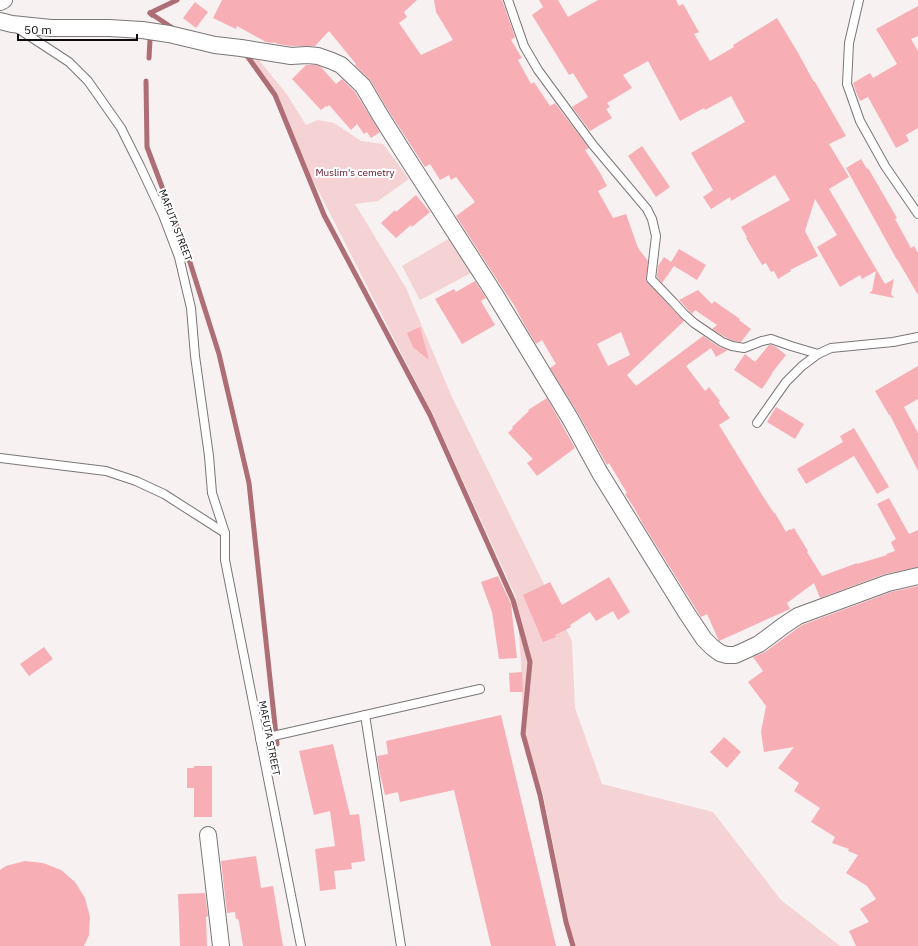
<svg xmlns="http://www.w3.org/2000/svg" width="918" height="946" font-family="'IBM Plex Sans',sans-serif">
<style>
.green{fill:#f5d2d4}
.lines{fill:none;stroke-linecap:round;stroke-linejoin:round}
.stream{stroke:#ad6e75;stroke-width:5}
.building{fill:#f7afb5;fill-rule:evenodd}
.lane-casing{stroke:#7b7676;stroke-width:10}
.street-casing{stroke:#7b7676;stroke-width:18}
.lane{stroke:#fff;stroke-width:8}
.street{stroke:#fff;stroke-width:16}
.labels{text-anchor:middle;stroke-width:4;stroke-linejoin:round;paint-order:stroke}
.park-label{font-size:10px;fill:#5c0e21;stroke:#fff}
.street-label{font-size:10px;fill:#0d0b0b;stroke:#fff}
</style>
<rect width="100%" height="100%" fill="#f8f1f2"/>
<g class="green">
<polygon points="241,47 248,47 286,93 306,125 318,120 334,123 361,141 383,144 409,179 378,201 355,204 406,288 451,395 571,639 572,643 575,708 602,784 713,812 781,900 840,946 575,946 569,923 543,794 523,734 521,662 516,597 433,415 299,153 277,95"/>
<polygon points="450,238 473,272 420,300 402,266"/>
</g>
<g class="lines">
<g class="stream">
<polyline points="150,13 174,29"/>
<polyline points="152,15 150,13 177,0"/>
<polyline points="245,53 275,95 324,215 430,415 513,600 530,662 523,734 540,795 566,922 573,946"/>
<polyline points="149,58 150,39"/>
<polyline points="146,81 147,147 188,256 219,354 249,483 277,744"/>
</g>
</g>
<g class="building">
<path d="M222 0H417L404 12 407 17 399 23 421 55 453 40 436 12 434 0H502L515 37 511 40 522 58 518 60 531 84 534 82 550 106 555 103 589 148 585 150 599 171 607 186 598 191 613 218 626 214 638 248 648 261 646 281 684 321 627 375 636 386 703 336 719 347 728 350 716 357 711 348 686 366 705 391 709 387 720 401 718 402 730 418 719 425 764 498 774 513H775L786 532 790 529 791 530 794 528 808 551 807 552 822 576 857 563V564L887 555 886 554 895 551 891 542 896 539 877 504 889 498 909 534 918 530V567L885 574 820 598 814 583 787 603 790 609 719 641 707 614 701 617 644 526 633 506 625 494 627 493 609 463 607 465 579 415 550 368 556 364 542 340 536 344 524 324 514 305 505 292 456 216 475 202 456 177 451 180 449 175 440 180 430 164 425 167 388 110 371 81 355 65 356 64 329 31 315 46H291L278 44 274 42 273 43 266 42 237 26 236 29 213 18ZM621 332 630 355 608 366 597 344Z"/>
<polygon points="539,0 558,0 568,17 598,0 676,0 679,6 683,4 699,32 694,34 710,61 734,47 733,45 777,18 797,51 814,82 815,82 846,136 829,144 849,177 829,189 885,284 894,279 891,294 894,298 869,293 872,291 876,271 862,279 860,275 840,287 817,247 837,235 815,199 805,231 818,256 790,270 791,271 778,279 774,271 771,272 766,263 762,265 746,238 747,237 741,227 790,200 775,175 731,201 730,197 711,209 703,197 713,190 691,153 745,122 731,96 705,110 704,108 680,121 648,61 623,75 632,88 607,103 610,107 606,109 612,118 590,131 572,107 588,97 573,73 569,75 532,15 543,7"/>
<polygon points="195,2 208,12 196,28 183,18"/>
<polygon points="918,6 918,36 911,39 918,51 918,128 906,135 909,141 896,148 868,97 860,101 856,92 853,83 870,73 873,78 897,64 876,29"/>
<polygon points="306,65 316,65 321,67 336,84 342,79 355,92 380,132 371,138 367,132 364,134 357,124 351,130 329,105 327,107 326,106 321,110 292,79"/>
<polygon points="642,146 670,187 656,197 628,156"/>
<polygon points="861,159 867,169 868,168 897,218 895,219 911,248 914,246 918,253 918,295 897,259 897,260 846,168"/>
<polygon points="416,195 430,212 412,227 411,225 396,238 381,223 395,210 396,212"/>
<polygon points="679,249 706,265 697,280 674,266 662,283 657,277 658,266 664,257 671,262"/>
<polygon points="475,281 486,298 481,301 495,325 462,344 435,299 454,289 456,292"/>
<polygon points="698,290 712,304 714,301 740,319 739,320 751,329 741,342 733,341 725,337 712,329 717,325 695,310 692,314 679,300"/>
<polygon points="420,327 429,360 413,347 407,333"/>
<polygon points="769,345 771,345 776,347 786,355 772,373 772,374 762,389 734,370 745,354 755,362"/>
<polygon points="918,366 918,399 904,407 918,433 918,471 890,415 889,415 875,391"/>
<polygon points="547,398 575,448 537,476 527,463 533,459 508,433 513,428 512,427 529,411 528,410"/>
<polygon points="776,407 804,424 795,439 767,422"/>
<polygon points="854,428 889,487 877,494 854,456 806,484 797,469 843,442 840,436"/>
<polygon points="498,576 511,604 517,658 499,659 492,612 481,582"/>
<polygon points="609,577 630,612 618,620 613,611 596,621 590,612 570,625 571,627 555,635 556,637 543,642 523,595 550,582 562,605"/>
<polygon points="918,586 918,946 856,946 849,931 869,922 860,909 876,899 867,886 846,873 858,855 848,851 849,849 832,843 835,837 811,822 820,808 794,791 799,783 778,768 794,747 764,752 761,732 766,706 748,682 763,671 753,657 765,652 802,625 891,592"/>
<polygon points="44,647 53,659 29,676 20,664"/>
<polygon points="522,672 523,692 510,692 509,673"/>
<polygon points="501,715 556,946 491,946 454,790 400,802 398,792 385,795 380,774 377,756 388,754 386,741"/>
<polygon points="724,737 741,752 727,768 710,752"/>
<polygon points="333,744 350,815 359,814 365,861 351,863 352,869 334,871 336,889 320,891 315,849 335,846 330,811 314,815 299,751"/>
<polygon points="194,766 212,766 212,817 194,817 194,788 187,788 187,768 194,768"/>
<polygon points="256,856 261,888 273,886 283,946 243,946 239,922 238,919 236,919 235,912 227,913 221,861"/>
<polygon points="25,861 43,863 61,870 75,882 85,898 90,917 89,935 84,946 0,946 0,870 6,866"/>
<polygon points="205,893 208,916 206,917 207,946 180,946 178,894"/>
</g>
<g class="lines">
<defs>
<g id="lane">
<polyline points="508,0 524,46 538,70 593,145 647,209 652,219 656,236 651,279 674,303 684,314 694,323 722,342 732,346 744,348 762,341 771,339 791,346 818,354"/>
<polyline points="859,0 849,43 847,84 860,121 885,166 918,214"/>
<polyline points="17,28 69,62 88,81 121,128 140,166 163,215 179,257 191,308 195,356 209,456 212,493 225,533 225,560 301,946"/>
<polyline points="757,423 786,382 802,366 818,354 831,348 893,342 918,337"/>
<polyline points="0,458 106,471 136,481 164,494 225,533"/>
<polyline points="365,715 401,946"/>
<polyline points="260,739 480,689"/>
</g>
<g id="street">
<polyline points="0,2 4,0"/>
<polyline points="0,21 12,24 51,28 109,28 142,30 169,34 215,45 241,48 291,56 307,55 318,56 332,61 341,65 363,86 380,115 402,150 494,293 571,420 600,473 686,612 704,639 712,647 720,653 727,655 735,655 744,651 759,644 783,626 798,616 888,583 918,576"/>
<polyline points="208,835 221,946"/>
</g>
</defs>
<use href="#lane" class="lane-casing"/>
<use href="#street" class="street-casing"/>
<use href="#lane" class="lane"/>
<use href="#street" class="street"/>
</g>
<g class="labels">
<g class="park-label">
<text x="355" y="176">Muslim's cemetry</text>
</g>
<g class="street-label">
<text transform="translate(176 225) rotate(69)" y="4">MAFUTA STREET</text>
<text transform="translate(270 738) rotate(79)" y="4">MAFUTA STREET</text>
</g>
</g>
<path d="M18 34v6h119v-6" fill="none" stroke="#0d0b0b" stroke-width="2"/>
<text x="24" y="34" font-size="12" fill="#0d0b0b" stroke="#ffffff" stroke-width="3" paint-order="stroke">50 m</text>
</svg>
